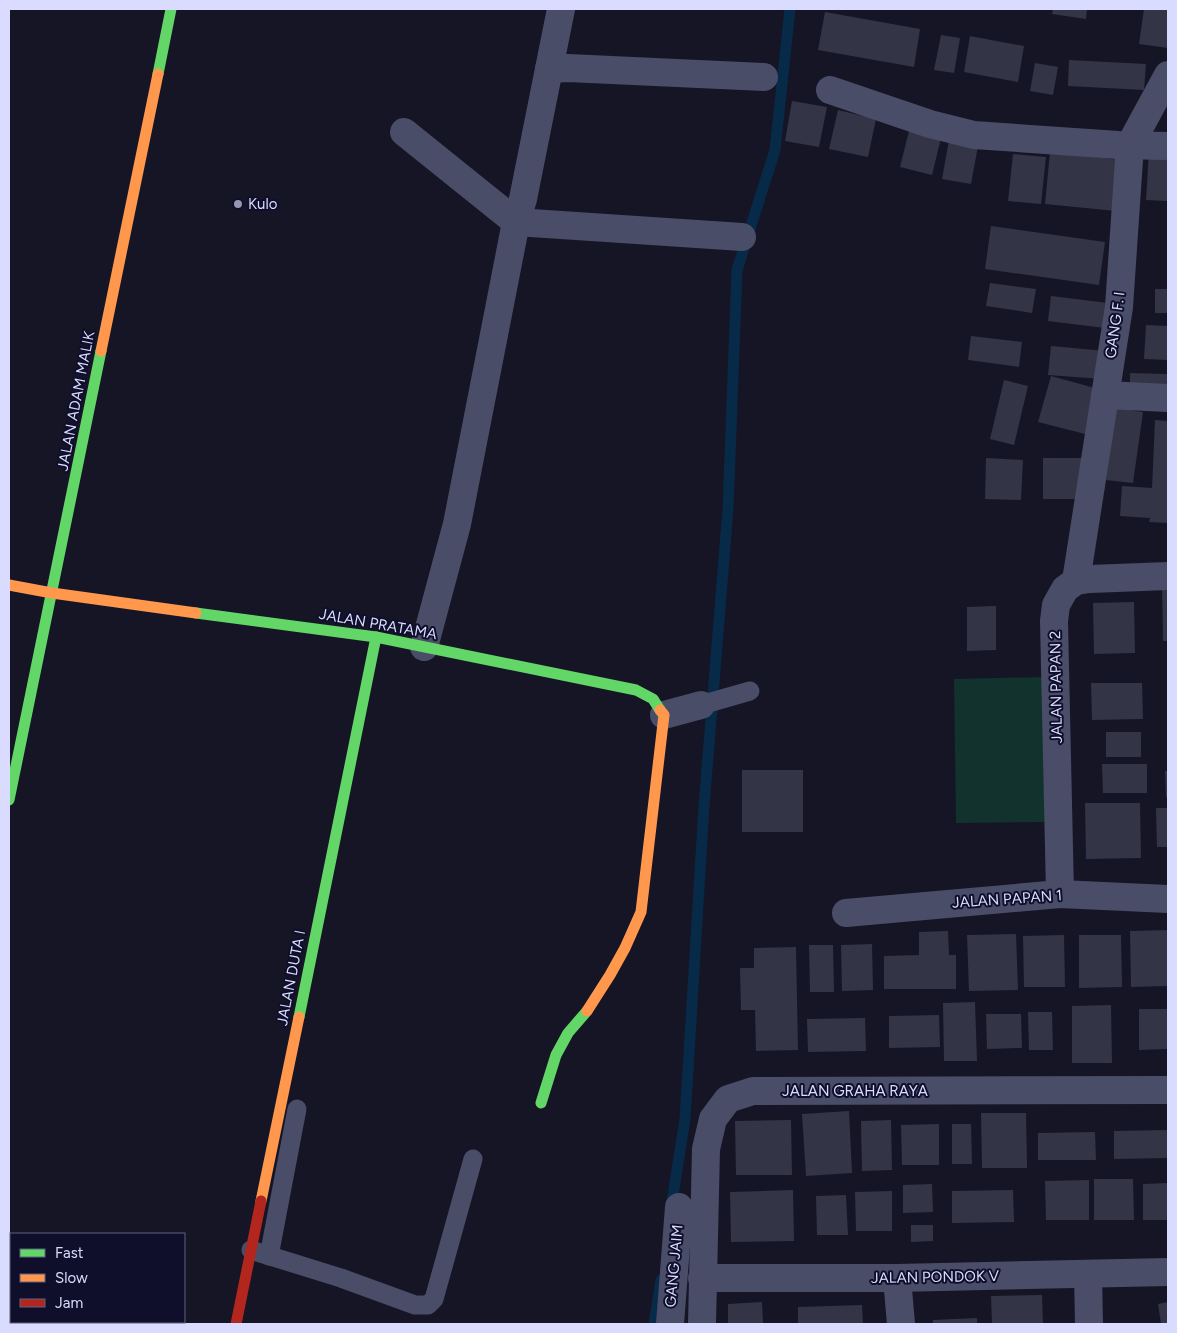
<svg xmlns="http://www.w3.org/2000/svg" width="1177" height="1333" font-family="Figtree,sans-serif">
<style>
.pitch{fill:#12322e}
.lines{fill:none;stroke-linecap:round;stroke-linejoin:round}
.stream{stroke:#082a49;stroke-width:11}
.building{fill:#343447}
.lane{stroke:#4a4d67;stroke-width:19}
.street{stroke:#4a4d67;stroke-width:28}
.fast{stroke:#63d668;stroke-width:11}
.slow{stroke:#ff974d;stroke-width:11}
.jam{stroke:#b3261e;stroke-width:11}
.poi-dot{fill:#9596b3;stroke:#0f0f2c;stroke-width:2}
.labels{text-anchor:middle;stroke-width:4;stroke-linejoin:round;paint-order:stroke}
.poi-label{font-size:15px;fill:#dadcff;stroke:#0f0f2c;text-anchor:start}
.street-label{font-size:15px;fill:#dadcff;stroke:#0f0f2c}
</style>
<rect width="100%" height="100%" fill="#151526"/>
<polygon class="pitch" points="1046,677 1048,822 956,823 954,679"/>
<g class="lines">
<g class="stream">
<polyline points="671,1208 685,1119 704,806 728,509 737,270 775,150 790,9"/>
<polyline points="654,1324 661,1280"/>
</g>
</g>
<g class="building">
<polygon points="1053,9 1087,9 1086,19 1052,14"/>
<polygon points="1144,9 1168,9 1168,48 1139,44"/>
<polygon points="825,12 920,29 914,67 818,50"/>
<polygon points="941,35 960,38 954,73 934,70"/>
<polygon points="970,36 1024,46 1018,82 964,72"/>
<polygon points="1069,60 1146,64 1144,90 1068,86"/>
<polygon points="1035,63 1058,67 1053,95 1030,91"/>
<polygon points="792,101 827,107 819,147 785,141"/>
<polygon points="838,110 876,119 868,157 829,149"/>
<polygon points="909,131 941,138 932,175 900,167"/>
<polygon points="949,140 978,146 971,184 942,179"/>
<polygon points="1149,151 1168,152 1168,201 1146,200"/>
<polygon points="1050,152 1122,160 1116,211 1045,204"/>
<polygon points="1013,154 1046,157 1041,204 1008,201"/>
<polygon points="991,226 1105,242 1099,285 985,269"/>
<polygon points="990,283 1036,289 1032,313 986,306"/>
<rect x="1155" y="289" width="13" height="24"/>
<polygon points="1051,296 1108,303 1105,328 1048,321"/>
<polygon points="1146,325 1168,326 1168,360 1144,359"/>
<polygon points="971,336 1022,342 1019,367 968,360"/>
<polygon points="1051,346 1105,351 1102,379 1048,375"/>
<polygon points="1130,373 1168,374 1168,392 1130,391"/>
<polygon points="1051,376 1102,390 1089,435 1038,422"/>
<polygon points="1004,380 1028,386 1014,445 990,439"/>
<polygon points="1116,408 1143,412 1133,483 1106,480"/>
<polygon points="1155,420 1168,421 1168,523 1149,522 1150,518 1120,516 1122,486 1152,488"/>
<polygon points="986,458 1023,460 1021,500 985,499"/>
<rect x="1043" y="458" width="39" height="41"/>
<polygon points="1162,583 1168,583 1168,641 1163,641"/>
<polygon points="1134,602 1135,653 1094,654 1093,603"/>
<polygon points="996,606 996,650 967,651 967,607"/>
<polygon points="1091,683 1142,683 1143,719 1092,720"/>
<rect x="1106" y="732" width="35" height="25"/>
<polygon points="1102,764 1147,764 1147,793 1103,793"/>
<rect x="742" y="770" width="61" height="62"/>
<polygon points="1165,771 1168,771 1168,797 1166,797"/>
<polygon points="1085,803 1140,803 1141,858 1086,859"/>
<polygon points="1156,808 1168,808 1168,847 1157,847"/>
<polygon points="1168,930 1168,986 1131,987 1130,931"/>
<polygon points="948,931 949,955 956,955 956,989 884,989 884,956 919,955 919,932"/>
<polygon points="1016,934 1018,990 969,991 967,935"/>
<polygon points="1064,935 1065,987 1024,987 1023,936"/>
<polygon points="1079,935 1121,935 1122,987 1079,988"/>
<polygon points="872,944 873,990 842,991 841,945"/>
<polygon points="809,945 833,945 834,992 810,992"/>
<polygon points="796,947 798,1050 756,1051 755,1010 741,1010 740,968 754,968 754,948"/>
<polygon points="975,1002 977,1061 944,1061 943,1003"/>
<polygon points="1111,1005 1112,1063 1072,1063 1072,1006"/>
<polygon points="1139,1009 1168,1009 1168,1049 1139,1050"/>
<polygon points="1028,1012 1052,1012 1053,1050 1029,1050"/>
<polygon points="986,1014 1021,1014 1022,1048 987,1049"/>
<polygon points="939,1015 940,1047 889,1048 889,1016"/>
<polygon points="865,1018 866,1051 808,1052 807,1019"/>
<polygon points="849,1111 852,1173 806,1176 802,1114"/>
<polygon points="981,1113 1026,1113 1027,1168 982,1168"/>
<polygon points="791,1120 792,1175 736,1175 735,1121"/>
<polygon points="891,1120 892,1170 862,1171 861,1121"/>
<polygon points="939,1124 939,1165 902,1165 901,1125"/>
<polygon points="952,1124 971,1124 972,1164 952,1164"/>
<polygon points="1168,1130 1168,1158 1114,1159 1114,1131"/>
<polygon points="1095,1132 1096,1160 1038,1160 1038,1133"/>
<polygon points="1094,1179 1133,1179 1134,1220 1094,1220"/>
<polygon points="1089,1180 1089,1220 1046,1220 1045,1181"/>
<polygon points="1168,1183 1168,1220 1143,1220 1143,1184"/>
<polygon points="932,1184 933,1212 903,1213 903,1185"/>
<polygon points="793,1190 794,1241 731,1242 730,1192"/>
<polygon points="1013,1190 1014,1222 952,1223 952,1191"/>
<polygon points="892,1191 892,1231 856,1231 855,1192"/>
<polygon points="846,1195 848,1235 817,1235 816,1196"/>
<polygon points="911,1225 933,1225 933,1241 911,1242"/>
<polygon points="1042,1295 1043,1324 992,1324 991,1296"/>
<polygon points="762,1302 763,1324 728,1324 728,1304"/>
<polygon points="1168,1302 1168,1324 1161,1324 1158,1304"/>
<polygon points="862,1305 863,1324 798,1324 798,1307"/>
<polygon points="977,1318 977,1324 933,1324 933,1320"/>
</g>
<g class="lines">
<g class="lane">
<polyline points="701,705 750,691"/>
<polyline points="251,1250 341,1278 415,1305 428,1305 434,1299 473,1159"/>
<polyline points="269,1256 297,1109"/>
</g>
<g class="street">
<polyline points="549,69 568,68 764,77"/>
<polyline points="830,90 930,124 974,135 1118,145 1168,146"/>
<polyline points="404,132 516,222 742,237"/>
<polyline points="1105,395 1168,398"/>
<polyline points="1076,581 1119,307 1130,145 1168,75"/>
<polyline points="424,647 457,524 516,222 523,199 561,9"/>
<polyline points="664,715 701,705"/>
<polyline points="1060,894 1054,621 1056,605 1065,589 1076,581 1090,579 1168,576"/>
<polyline points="846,913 1060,894 1168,899"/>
<polyline points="1088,1274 1089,1324"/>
<polyline points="702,1278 897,1278 1168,1272"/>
<polyline points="897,1278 901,1324"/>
<polyline points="670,1324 679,1207"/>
<polyline points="702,1324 706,1149 713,1119 728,1099 753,1091 1168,1090"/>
</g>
<g class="fast">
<polyline points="158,74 171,9"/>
<polyline points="196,613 376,637 636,690 653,699 660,710"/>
<polyline points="9,800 101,351"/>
<polyline points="299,1017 376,637"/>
<polyline points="541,1103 556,1055 568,1033 587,1011"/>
</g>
<g class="slow">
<polyline points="101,351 158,74"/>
<polyline points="9,585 52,593 196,613"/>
<polyline points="587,1011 610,975 625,948 641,912 664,715 660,710"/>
<polyline points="261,1201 299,1017"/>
</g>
<polyline class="jam" points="236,1324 261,1201"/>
</g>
<circle class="poi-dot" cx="238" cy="204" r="5"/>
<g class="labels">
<g class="poi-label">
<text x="248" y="209">Kulo</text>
</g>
<g class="street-label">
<text transform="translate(1115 325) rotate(-82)" y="5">GANG F. I</text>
<text transform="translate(76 401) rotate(-79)" y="5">JALAN ADAM MALIK</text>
<text transform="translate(378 624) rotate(10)" y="5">JALAN PRATAMA</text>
<text transform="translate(1056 687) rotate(-91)" y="5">JALAN PAPAN 2</text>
<text transform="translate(1007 899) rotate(-4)" y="5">JALAN PAPAN 1</text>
<text transform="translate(291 978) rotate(-79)" y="5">JALAN DUTA I</text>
<text x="855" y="1096">JALAN GRAHA RAYA</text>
<text transform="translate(674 1266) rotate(-85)" y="5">GANG JAIM</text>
<text transform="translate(935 1277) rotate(-1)" y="5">JALAN PONDOK V</text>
</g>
</g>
<rect width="1177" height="1333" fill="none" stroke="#dadcff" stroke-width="20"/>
<rect x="10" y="1233" width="175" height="90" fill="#0f0f2c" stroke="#606180"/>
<rect x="20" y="1249" width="25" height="8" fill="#63d668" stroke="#606180"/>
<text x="55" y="1258" font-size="15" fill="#dadcff">Fast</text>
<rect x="20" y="1274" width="25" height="8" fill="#ff974d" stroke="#606180"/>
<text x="55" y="1283" font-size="15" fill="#dadcff">Slow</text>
<rect x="20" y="1299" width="25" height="8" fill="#b3261e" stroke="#606180"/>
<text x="55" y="1308" font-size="15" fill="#dadcff">Jam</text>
</svg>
